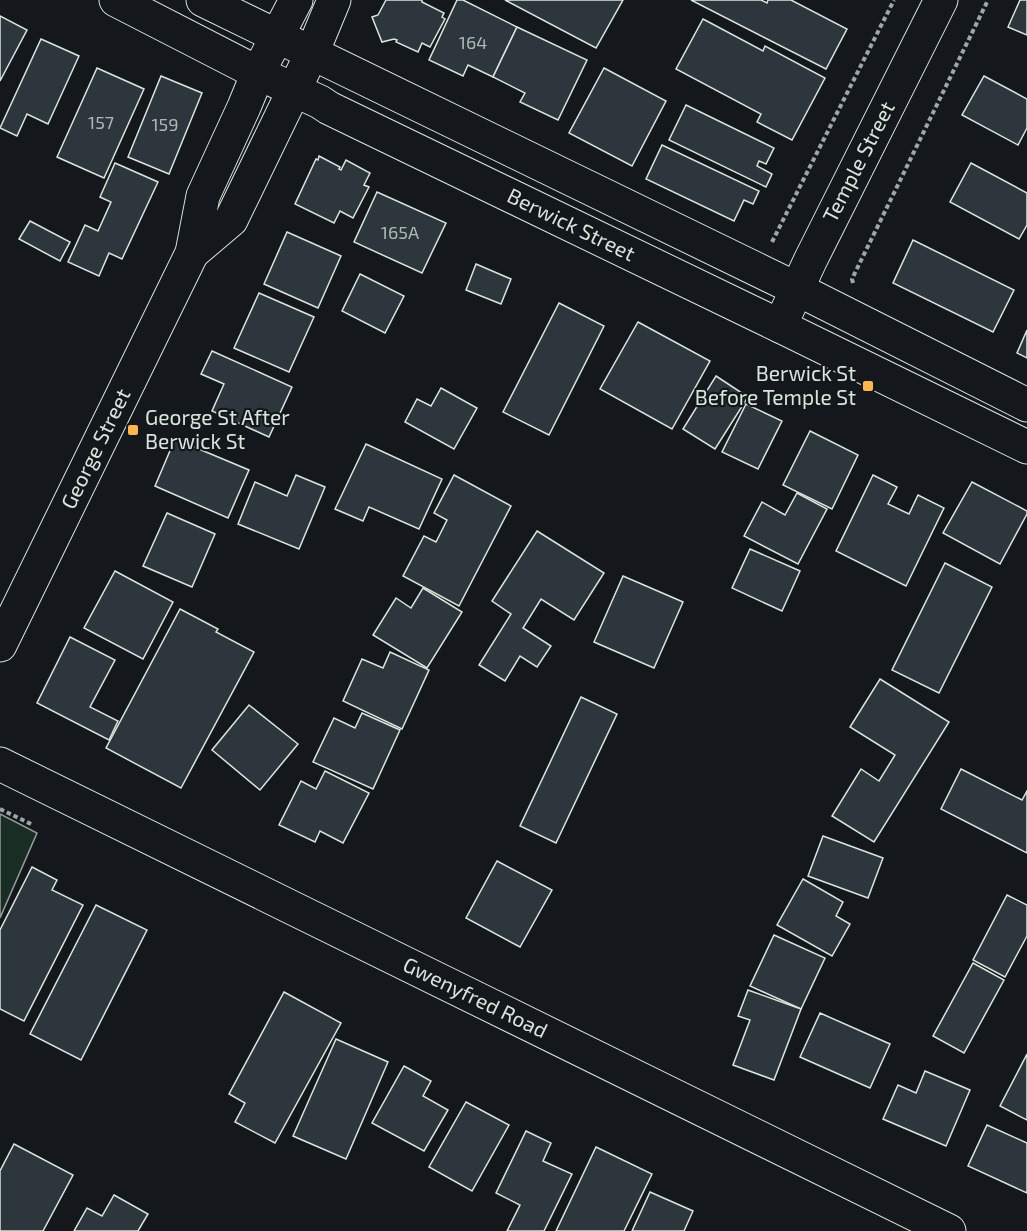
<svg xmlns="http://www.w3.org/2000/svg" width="1027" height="1231" font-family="'Exo 2',sans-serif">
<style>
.green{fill:#1a2d24;stroke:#939e99;stroke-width:1.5}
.building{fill:#2c363c;stroke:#d8e6dc;stroke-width:1.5}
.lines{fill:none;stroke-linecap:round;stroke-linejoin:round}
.minor-casing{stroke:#d8e6dc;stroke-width:35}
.major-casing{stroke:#d8e6dc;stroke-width:35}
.path{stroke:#9da8a2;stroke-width:4;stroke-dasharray:4.5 3;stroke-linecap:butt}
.minor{stroke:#14181c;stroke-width:33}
.major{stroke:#14181c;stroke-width:33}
.poi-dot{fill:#ffb74d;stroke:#14181c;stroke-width:2}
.labels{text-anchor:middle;stroke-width:4.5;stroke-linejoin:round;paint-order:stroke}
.number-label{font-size:18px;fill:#adbab4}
.street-label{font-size:21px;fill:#d8e6dc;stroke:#14181c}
.poi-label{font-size:21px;fill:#d8e6dc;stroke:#14181c;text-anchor:end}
</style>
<rect width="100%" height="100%" fill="#14181c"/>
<polygon class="green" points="0,814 37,833 0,918"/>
<g class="building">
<polygon points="386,0 422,0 422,2 444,13 442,17 445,19 430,47 422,43 418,52 396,42 397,40 394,39 382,42 372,17 378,15"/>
<polygon points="457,0 463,0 517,27 493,77 468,65 463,76 429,60"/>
<polygon points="505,0 623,0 596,48"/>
<polygon points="691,0 761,0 767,3 768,0 791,0 847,29 826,69"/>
<polygon points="1020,0 1027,0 1027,35 1008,27"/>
<polygon points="0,16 27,30 0,81"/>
<polygon points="703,19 763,51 765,46 825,78 792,140 757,122 761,114 676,69"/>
<polygon points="517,27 587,60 558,120 520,102 525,93 493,77"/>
<polygon points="41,39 79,56 48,124 27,114 17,136 0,128"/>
<polygon points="97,68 144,89 104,178 57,157"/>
<polygon points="604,68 666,101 632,166 569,133"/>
<polygon points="161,76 202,93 169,174 128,157"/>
<polygon points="984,76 1027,99 1027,128 1018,145 962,115"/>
<polygon points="686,105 774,148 766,164 759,161 757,166 772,174 766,187 669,140"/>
<polygon points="662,145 759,191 753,204 744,200 734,221 646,179"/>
<polygon points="319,156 340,167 339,169 341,170 346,160 370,173 364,185 369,187 353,218 340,211 334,223 295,204 316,159 318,160"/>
<polygon points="115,163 158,182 122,259 109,253 99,276 68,262 85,225 98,231 111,202 100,197"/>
<polygon points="971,163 1027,193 1027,225 1019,239 950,202"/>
<polygon points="377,192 446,223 422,273 354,242"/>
<polygon points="30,221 70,242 60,261 19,239"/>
<polygon points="287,232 341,256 318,308 264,284"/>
<polygon points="913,240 1014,290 993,332 893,283"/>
<polygon points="476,264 511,279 501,304 466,290"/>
<polygon points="360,274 404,296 385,333 342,311"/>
<polygon points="259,293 314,317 289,372 234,348"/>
<polygon points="559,303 604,326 549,435 503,412"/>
<polygon points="638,322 710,361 672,429 600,389"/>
<polygon points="1027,330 1027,358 1017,353"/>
<polygon points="212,351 292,387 269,437 212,411 224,384 201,374"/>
<polygon points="716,376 748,397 715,449 683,429"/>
<polygon points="441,388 477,408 454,449 405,422 417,399 431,406"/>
<polygon points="746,404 782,421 758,469 722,452"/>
<polygon points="810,431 858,455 832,509 783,485"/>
<polygon points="175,439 249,470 228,518 155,486"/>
<polygon points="366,444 442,479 419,529 369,507 363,521 335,509"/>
<polygon points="296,475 325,487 299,549 238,524 255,482 287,496"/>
<polygon points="454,475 511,506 459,606 403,576 424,536 436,542 447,520 434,513"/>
<polygon points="873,475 897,487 888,504 909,514 918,495 944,508 906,586 836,551"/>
<polygon points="972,482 1027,511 1027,514 1000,564 943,533"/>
<polygon points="797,493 827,509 798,564 744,536 762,502 785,515"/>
<polygon points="167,513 215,534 192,587 143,566"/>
<polygon points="537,531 604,573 574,620 541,599 523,628 551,646 537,667 520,656 505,681 479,665 511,614 492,601"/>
<polygon points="750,549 800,571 782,611 732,588"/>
<polygon points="945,563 992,587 939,693 892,670"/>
<polygon points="115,571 173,602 143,659 84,628"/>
<polygon points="623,576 683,602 654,668 594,642"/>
<polygon points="423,588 462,612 427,668 373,635 396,598 411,608"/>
<polygon points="180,609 218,629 216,632 254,652 181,788 106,748"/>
<polygon points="70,637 115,660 90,707 118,721 109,740 37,703"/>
<polygon points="390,652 429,670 402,729 343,701 362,659 383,668"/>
<polygon points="880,679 949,722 874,842 832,816 861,769 879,781 895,755 850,727"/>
<polygon points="581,697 617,714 556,843 520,826"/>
<polygon points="249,705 298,744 260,790 212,750"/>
<polygon points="362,713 400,730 373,789 313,762 334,718 355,728"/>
<polygon points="961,769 1022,800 1027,791 1027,853 941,809"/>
<polygon points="325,771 369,793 343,843 320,831 315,842 279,825 301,781 316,789"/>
<polygon points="823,836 883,858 868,898 808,876"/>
<polygon points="497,861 552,890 520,947 466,918"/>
<polygon points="32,867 57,880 52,890 83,905 24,1021 0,1009 0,930"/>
<polygon points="803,879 843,902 836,916 850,924 832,956 777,925"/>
<polygon points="1007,895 1027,905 1027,936 1005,977 973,960"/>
<polygon points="96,905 147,930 81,1060 30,1034"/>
<polygon points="774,935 825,958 801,1009 750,986"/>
<polygon points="973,963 1004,980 964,1053 933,1036"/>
<polygon points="748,990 801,1009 774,1080 733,1065 750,1020 738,1016"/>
<polygon points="284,992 341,1023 275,1143 235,1122 245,1103 229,1094"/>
<polygon points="820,1013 890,1044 870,1088 800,1057"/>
<polygon points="336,1039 388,1062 346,1159 293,1136"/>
<polygon points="1027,1054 1027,1120 1000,1106"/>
<polygon points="404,1066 431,1081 423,1096 448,1110 424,1151 372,1123"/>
<polygon points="925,1071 970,1090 946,1146 883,1119 898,1085 916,1093"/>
<polygon points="466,1102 509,1125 472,1191 429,1167"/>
<polygon points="987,1125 1027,1143 1027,1193 968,1166"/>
<polygon points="526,1131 551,1143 543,1161 572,1174 544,1231 507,1231 520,1205 496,1193"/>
<polygon points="14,1144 73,1175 43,1231 0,1231 0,1171"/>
<polygon points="596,1147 652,1174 624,1231 556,1231"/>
<polygon points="650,1192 693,1211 684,1231 632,1231"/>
<polygon points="114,1195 148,1214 138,1231 74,1231 87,1208 102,1216"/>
</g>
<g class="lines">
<defs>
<g id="minor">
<polyline points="780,326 810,261 941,0"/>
<polyline points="0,764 949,1231"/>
</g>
<g id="major">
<polyline points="116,0 258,73 320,102 329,108 780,326 1027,447"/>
<polyline points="203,0 797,289 1027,405"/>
<polyline points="192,253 231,220 312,53 334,0"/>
<polyline points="0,645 192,253 203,196 244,107 258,73 296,0"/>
</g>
</defs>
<use href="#minor" class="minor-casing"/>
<use href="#major" class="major-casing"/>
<g class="path">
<polyline points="772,242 894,0"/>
<polyline points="853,283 852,279 988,0"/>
<polyline points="0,809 33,825"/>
</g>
<use href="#minor" class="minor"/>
<use href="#major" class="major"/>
</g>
<g class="poi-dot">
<rect x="862" y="380" width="12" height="12" rx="3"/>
<rect x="127" y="424" width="12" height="12" rx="3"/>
</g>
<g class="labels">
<g class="number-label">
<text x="473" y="49">164</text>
<text x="101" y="129">157</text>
<text x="165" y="131">159</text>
<text x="400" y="239">165A</text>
</g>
<g class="street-label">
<text transform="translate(859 162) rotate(-63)" y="7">Temple Street</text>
<text transform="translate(571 225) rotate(26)" y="7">Berwick Street</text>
<text transform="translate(96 449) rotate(-64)" y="7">George Street</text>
<text transform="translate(475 998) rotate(26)" y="7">Gwenyfred Road</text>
</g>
<g class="poi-label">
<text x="856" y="381">Berwick St<tspan x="856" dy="24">Before Temple St</tspan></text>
<text x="145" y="425" text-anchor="start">George St After<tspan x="145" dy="24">Berwick St</tspan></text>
</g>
</g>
</svg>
